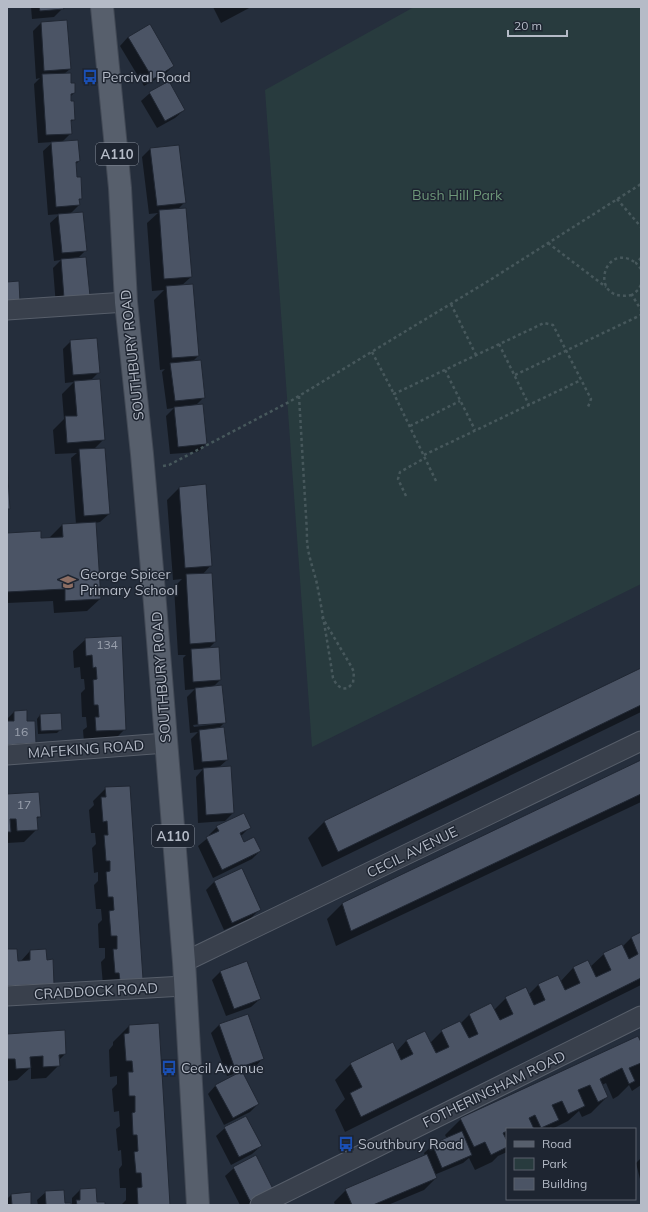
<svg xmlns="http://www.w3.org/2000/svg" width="648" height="1212" font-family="Mulish,sans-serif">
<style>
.green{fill:#283b3e}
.shadow{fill:#0007;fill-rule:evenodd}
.building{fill:#4b5465;stroke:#202733}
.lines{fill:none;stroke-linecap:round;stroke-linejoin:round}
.street-casing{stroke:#575e6a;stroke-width:21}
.primary-casing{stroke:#424955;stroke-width:24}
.path{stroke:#47585c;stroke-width:2.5;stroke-dasharray:3 3;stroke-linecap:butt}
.street{stroke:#39404c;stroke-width:19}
.primary{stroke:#575f6c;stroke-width:22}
.labels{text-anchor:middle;stroke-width:3;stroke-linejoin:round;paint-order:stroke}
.number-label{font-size:12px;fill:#9aa1ae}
.shield{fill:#1e2531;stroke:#888e9a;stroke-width:1}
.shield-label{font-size:13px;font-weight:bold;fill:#b5bbc7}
.poi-label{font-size:14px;fill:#b5bbc7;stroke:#1e2531;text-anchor:start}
.park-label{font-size:14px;fill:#6d9779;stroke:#1e2531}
.street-label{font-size:14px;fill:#b5bbc7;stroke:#1e2531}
</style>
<rect width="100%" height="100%" fill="#252e3c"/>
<polygon class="green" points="414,7 641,7 641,584 312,747 265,90"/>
<g class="shadow">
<polygon points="31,7 62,7 63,8 54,17 32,19"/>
<polygon points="213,7 251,7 221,23"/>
<polygon points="41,23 70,69 64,74 74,93 70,97 74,119 70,123 71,133 62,142 79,161 75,165 76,178 81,198 78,201 79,205 70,214 86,250 78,258 89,296 56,306 53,268 61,260 54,261 50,223 60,214 48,215 43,151 53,142 38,143 34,84 40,78 36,79 33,31"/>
<polygon points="128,37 173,66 165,74 144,86 120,46"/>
<polygon points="150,93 184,110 175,118 157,128 141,101"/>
<polygon points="150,149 185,202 177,210 191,277 181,286 198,356 192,362 204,397 195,406 206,444 198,452 170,454 166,416 174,408 167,409 162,372 165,369 160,370 154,300 164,290 152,291 147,223 158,213 149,214 142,157"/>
<polygon points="71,341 99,372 91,380 104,439 94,449 109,514 100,522 95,523 100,599 87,611 54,613 53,601 7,603 7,534 40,539 50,539 50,537 62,525 76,524 71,458 77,453 55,454 53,430 64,419 62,394 74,382 65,383 63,349"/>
<path d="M179 488 211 565 203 574 215 642 209 648 220 680 213 687 225 722 218 729 227 760 218 768 233 813 225 821 198 823 196 777 203 769 194 770 191 739 198 732 190 733 187 697 195 689 185 690 183 658 186 655H178L174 587 182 579 173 580 167 500ZM217 722V724L194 727 193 725Z"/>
<polygon points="86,639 125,729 113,741 84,743 83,730 87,727 86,717 82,717 81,693 85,689 84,679 81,679 80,667 74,668 73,651"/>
<polygon points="641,669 641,712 322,867 308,838 324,822"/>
<polygon points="14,712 26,722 35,742 23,755 7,756 7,719"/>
<polygon points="40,715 61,729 57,733 38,734 37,719"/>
<polygon points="641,761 641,802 336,946 327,919 343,903"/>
<polygon points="106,788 142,979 103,985 101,962 105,958 105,948 99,948 98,924 102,920 101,909 96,909 94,885 98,881 98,872 94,873 92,848 96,844 95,833 91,833 89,810 94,805 93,801"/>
<polygon points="7,795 40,816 36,820 37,829 24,842 7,843"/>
<polygon points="217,827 249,828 241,836 243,843 260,851 252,859 213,878 198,846 209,837 209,835"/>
<polygon points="214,882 259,910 251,918 224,930 206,890"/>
<polygon points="641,933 641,985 345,1132 335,1110 345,1099 335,1080 351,1064 396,1052 406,1041 425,1032 430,1043 442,1031 460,1024 469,1015 491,1004 494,1010 506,998 528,995 538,985 557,976 560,982 573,968 588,961 590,967 604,954 622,947 631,938"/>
<polygon points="7,950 17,962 20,962 30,951 46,961 53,983 7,997"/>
<polygon points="220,972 260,999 251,1007 226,1016 212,980"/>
<polygon points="158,1024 169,1205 121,1205 126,1200 126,1188 120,1188 119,1169 122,1165 121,1150 118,1151 116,1129 120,1126 119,1111 114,1112 112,1089 117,1084 117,1076 110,1077 109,1050 113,1045 113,1042 129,1026"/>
<polygon points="219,1025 263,1058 255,1067 241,1071 258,1104 250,1112 224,1125 208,1094 216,1085 238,1074 237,1073 227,1076 211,1033"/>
<polygon points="7,1035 65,1054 58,1061 59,1065 46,1078 31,1079 31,1067 17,1080 7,1081"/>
<polygon points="641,1044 641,1085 632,1091 629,1085 618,1096 613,1099 606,1083 602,1085 607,1097 591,1113 582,1117 579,1111 568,1121 552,1129 551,1127 549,1129 507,1129 507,1152 498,1156 492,1162 475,1170 469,1158 463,1163 434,1175 436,1178 424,1190 388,1205 335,1205 334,1202 346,1190 425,1156 424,1153 433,1145 447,1139 445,1135 461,1119"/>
<polygon points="225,1128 261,1146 252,1154 231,1165 216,1136"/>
<polygon points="641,1158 641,1183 636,1163"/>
<polygon points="234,1168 264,1197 249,1205 240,1205 225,1176"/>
<polygon points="80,1190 96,1203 104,1205 72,1205 72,1198"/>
<polygon points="46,1192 64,1204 70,1205 38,1205 37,1200"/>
<polygon points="11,1195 30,1205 7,1205 7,1199"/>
</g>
<g class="building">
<polygon points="39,7 63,7 64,9 40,11"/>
<polygon points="67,20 71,69 44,71 41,22"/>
<polygon points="150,24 174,66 153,79 128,37"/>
<polygon points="71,73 71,83 75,83 75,93 71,94 71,101 74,101 75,120 71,120 72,134 46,135 42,74"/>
<polygon points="169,81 185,110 165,121 149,92"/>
<polygon points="78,140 80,161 76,162 77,177 81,177 82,199 79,199 80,205 56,207 51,142"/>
<polygon points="179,145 186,203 157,206 150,148"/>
<polygon points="186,208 192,277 164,279 159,210"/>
<polygon points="83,212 87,251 62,253 58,214"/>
<polygon points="86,257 90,296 64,298 61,259"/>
<polygon points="19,281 20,302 7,303 7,282"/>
<polygon points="193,284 199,356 172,358 166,286"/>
<polygon points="97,338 100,373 73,375 70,340"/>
<polygon points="201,360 205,398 175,401 170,363"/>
<polygon points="100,379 105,440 67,443 65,416 77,416 74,381"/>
<polygon points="203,404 207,444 178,447 174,407"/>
<polygon points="105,448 110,514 84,516 79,449"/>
<polygon points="7,463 10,509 7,509"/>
<polygon points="206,484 212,566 185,568 179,487"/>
<polygon points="96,522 101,599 65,601 65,589 7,592 7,533 41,531 41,538 63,537 62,524"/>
<polygon points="212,573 216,642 190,644 186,574"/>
<polygon points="122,636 126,730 96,731 95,717 99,717 98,705 94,705 93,680 97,679 96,667 93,668 92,655 86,656 85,638"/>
<polygon points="219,647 221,680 193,682 191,649"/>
<polygon points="641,668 641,705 338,852 324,821"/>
<polygon points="222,685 226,723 198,725 195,688"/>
<polygon points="27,710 27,721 35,721 36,743 7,745 7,721 14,721 14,711"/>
<polygon points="61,713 62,730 41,731 40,714"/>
<polygon points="224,727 228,760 202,762 199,730"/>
<polygon points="641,760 641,794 351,931 342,903"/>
<polygon points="231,766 234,813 206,815 203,768"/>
<polygon points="130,786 143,979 120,981 119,973 115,973 113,949 117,949 117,936 111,936 109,911 114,910 113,897 108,897 106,872 110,871 110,861 106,861 104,835 108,835 107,821 103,822 101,797 106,797 105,787"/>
<polygon points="39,792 41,817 37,817 38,830 17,831 16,819 10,819 11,832 7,832 7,794"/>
<polygon points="244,813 251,828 240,833 244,842 254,837 261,851 222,870 206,837 219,831 216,826"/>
<polygon points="242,868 261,910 232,923 214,881"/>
<polygon points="641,932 641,978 361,1117 350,1093 362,1087 350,1063 393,1042 401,1060 413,1054 406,1040 425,1031 436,1053 449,1047 441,1030 460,1021 469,1038 478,1034 469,1014 491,1003 500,1020 513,1014 505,997 526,987 534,1005 545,1000 538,984 558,975 565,990 580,983 573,967 588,960 596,977 611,970 603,953 622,944 629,959 638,954 631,937"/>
<polygon points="7,949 17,949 18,961 30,960 30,950 46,949 47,960 53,959 54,984 7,986"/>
<polygon points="247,961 261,999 234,1009 220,971"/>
<polygon points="248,1014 264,1059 235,1069 219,1024"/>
<polygon points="159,1023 170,1205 138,1205 137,1188 142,1187 141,1173 136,1173 134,1152 138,1151 137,1135 133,1135 132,1113 135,1112 135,1096 129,1096 128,1072 133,1072 132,1061 126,1061 124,1034 129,1033 129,1025"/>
<polygon points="65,1030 66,1054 59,1055 60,1066 43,1067 43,1056 30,1057 31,1068 16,1069 15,1059 7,1059 7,1034"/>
<polygon points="638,1036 641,1042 641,1063 629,1068 635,1081 629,1084 622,1068 600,1079 608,1097 598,1102 590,1085 578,1090 585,1106 568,1114 562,1101 552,1105 559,1120 541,1128 535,1115 529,1118 534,1129 507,1129 507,1131 503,1133 507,1141 507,1147 491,1155 485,1142 474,1147 460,1118"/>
<polygon points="242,1071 259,1104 233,1118 215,1085"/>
<polygon points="246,1116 262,1146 239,1157 224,1127"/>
<polygon points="462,1131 472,1155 442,1168 432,1144"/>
<polygon points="427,1154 437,1178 373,1205 352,1205 345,1189"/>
<polygon points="256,1155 273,1189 250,1201 233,1167"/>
<polygon points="96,1188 97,1202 105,1202 105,1205 77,1205 76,1200 80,1200 80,1189"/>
<polygon points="64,1190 65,1203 71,1203 71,1205 42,1205 46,1204 45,1191"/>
<polygon points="31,1192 31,1205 12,1205 11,1194"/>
</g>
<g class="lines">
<defs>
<g id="street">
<polyline points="7,310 126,302"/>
<polyline points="7,755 166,743"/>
<polyline points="184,962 641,741"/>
<polyline points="7,996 184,986"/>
<polyline points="260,1205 641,1016"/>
</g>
<polyline id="primary" points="102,7 120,188 126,302 142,454 155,604 184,962 198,1205"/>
</defs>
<use href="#street" class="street-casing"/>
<use href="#primary" class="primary-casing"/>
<g class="path">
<polyline points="617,199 641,227"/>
<polyline points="548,243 606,287"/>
<polyline points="641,258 636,263 641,269"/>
<polyline points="641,285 638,290 632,295 641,310"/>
<path d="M632 295C587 304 603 239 636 263"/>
<polyline points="451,304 476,355"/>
<polyline points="499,344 529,405"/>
<polyline points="372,352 394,394"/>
<polyline points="445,370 475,430"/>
<polyline points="515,375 641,315"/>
<path d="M299 396 307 533C306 551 313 567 317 584 323 615 328 646 333 678 336 685 341 690 348 688L353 683 354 672 351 666 322 617"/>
<polyline points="410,426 460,401"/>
<polyline points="424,455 581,380"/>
<polyline points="163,466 169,465 289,402 490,280 641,184"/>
<polyline points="436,481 394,394 544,323 553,325 591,399 588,407"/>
<polyline points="406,496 398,479 400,472 425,458"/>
</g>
<use href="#street" class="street"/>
<use href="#primary" class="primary"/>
</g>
<defs>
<symbol id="bus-bare" viewBox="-9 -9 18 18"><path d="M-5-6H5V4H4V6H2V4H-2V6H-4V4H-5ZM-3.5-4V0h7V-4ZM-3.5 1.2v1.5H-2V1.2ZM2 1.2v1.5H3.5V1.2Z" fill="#1a4fb4" stroke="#1e2531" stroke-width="2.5" paint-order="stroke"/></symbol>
<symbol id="school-bare" viewBox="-9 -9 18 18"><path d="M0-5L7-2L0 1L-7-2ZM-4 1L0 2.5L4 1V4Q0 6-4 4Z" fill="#8d6e63" stroke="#1e2531" stroke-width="2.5" paint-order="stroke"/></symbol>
</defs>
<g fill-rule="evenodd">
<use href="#bus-bare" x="79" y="66" width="22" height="22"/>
<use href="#school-bare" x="57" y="571" width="22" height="22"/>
<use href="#bus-bare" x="158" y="1057" width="22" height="22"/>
<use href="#bus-bare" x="335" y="1133" width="22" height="22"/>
</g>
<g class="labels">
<g class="number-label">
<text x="107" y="649">134</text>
<text x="21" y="736">16</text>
<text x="24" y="809">17</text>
</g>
<g class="shield">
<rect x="96" y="143" width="42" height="22" rx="3"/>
<rect x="152" y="825" width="42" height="22" rx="3"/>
</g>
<g class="shield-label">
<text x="117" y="159">A110</text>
<text x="173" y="841">A110</text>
</g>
<g class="poi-label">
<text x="102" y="82">Percival Road</text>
<text x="80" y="579">George Spicer<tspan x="80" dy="16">Primary School</tspan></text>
<text x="181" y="1073">Cecil Avenue</text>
<text x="358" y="1149">Southbury Road</text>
</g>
<g class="park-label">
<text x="457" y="200">Bush Hill Park</text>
</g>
<g class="street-label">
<text transform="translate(132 355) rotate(-96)" y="5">SOUTHBURY ROAD</text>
<text transform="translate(161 677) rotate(-94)" y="5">SOUTHBURY ROAD</text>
<text transform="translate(86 749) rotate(-4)" y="5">MAFEKING ROAD</text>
<text transform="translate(412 852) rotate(-26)" y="5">CECIL AVENUE</text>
<text transform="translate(96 991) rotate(-3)" y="5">CRADDOCK ROAD</text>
<text transform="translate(494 1089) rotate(-26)" y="5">FOTHERINGHAM ROAD</text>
</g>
</g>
<rect width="648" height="1212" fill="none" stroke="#b5bbc7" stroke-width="16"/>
<rect x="506" y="1128" width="130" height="72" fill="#1e2531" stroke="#5a616d"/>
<rect x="514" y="1141" width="20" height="6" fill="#575f6c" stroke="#5a616d"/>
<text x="542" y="1148" font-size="12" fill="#b5bbc7">Road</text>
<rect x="514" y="1158" width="20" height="12" fill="#283b3e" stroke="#5a616d"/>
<text x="542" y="1168" font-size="12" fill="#b5bbc7">Park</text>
<rect x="514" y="1178" width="20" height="12" fill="#4b5465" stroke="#5a616d"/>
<text x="542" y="1188" font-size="12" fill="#b5bbc7">Building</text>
<path d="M508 30v6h59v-6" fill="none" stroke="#b5bbc7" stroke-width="2"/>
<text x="514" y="30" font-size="12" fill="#b5bbc7" stroke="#1e2531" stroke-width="3" paint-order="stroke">20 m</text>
</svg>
